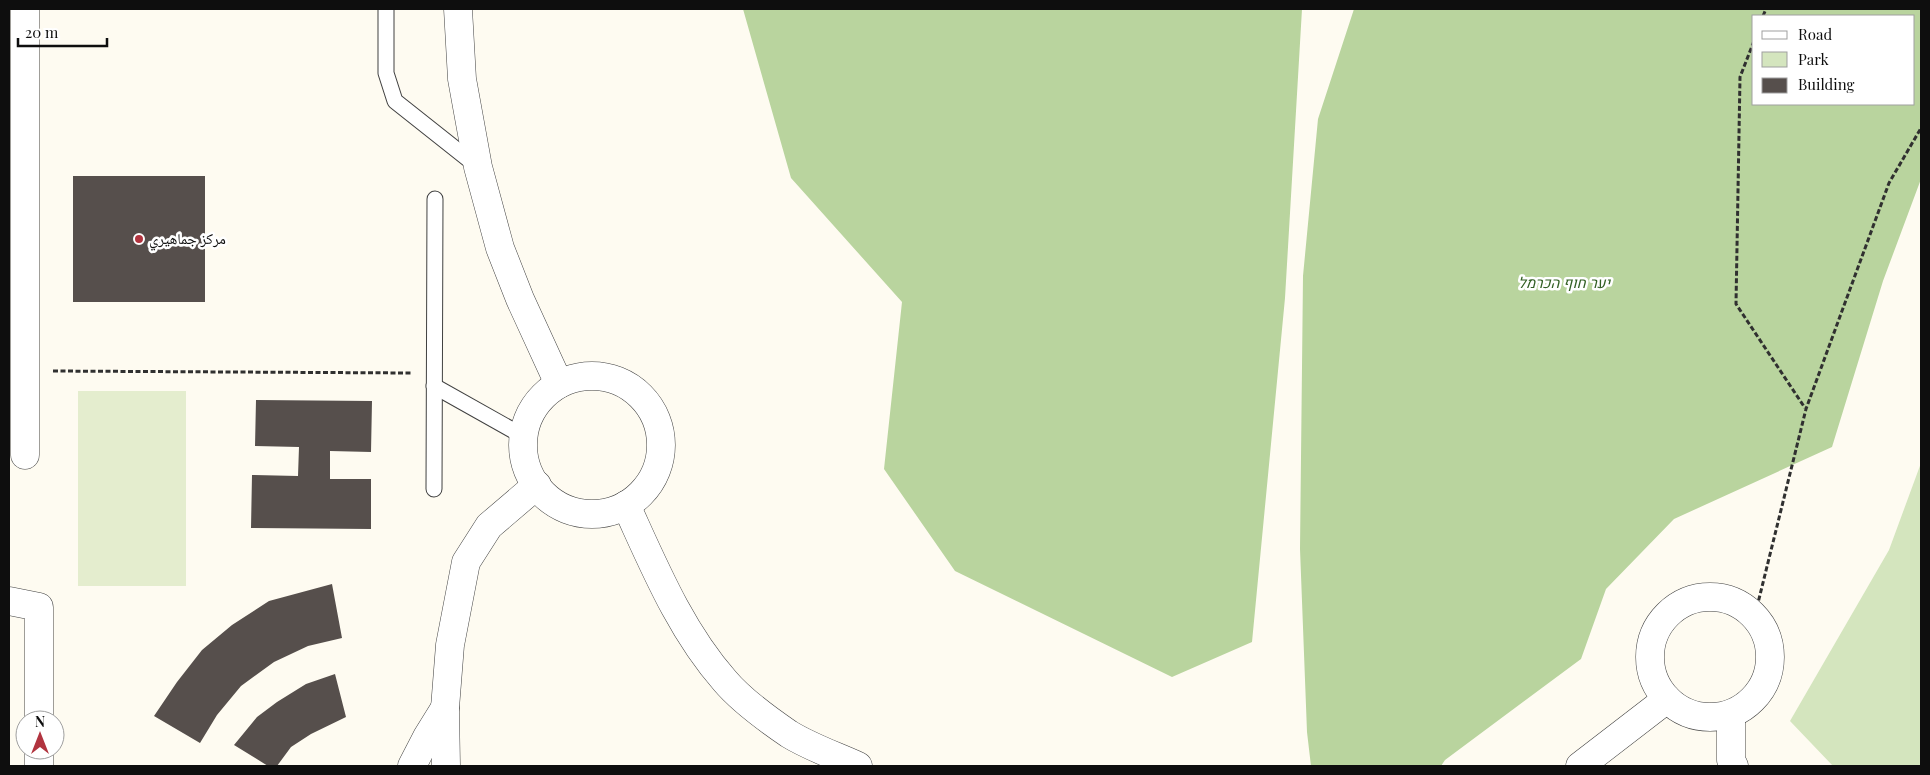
<svg xmlns="http://www.w3.org/2000/svg" width="1930" height="775" font-family="'Playfair Display','Noto Naskh Arabic',Heebo,serif">
<style>
.green{fill:#d4e5be}
.forest{fill:#b9d49e;fill-rule:evenodd}
.pitch{fill:#e4edce}
.building{fill:#564f4c}
.lines{fill:none;stroke-linecap:round;stroke-linejoin:round}
.service-casing{stroke:#414141;stroke-width:17}
.minor-casing{stroke:#414141;stroke-width:29}
.path{stroke:#303030;stroke-width:3;stroke-dasharray:5 2.5;stroke-linecap:butt}
.service{stroke:#fff;stroke-width:15}
.minor{stroke:#fff;stroke-width:28}
.poi-dot{fill:#b1343f;stroke:#fff;stroke-width:2}
.labels{text-anchor:middle;stroke-width:5;stroke-linejoin:round;paint-order:stroke}
.poi-label{font-size:15px;fill:#0e0e0e;stroke:#fff;text-anchor:start}
.park-label{font-size:15px;font-style:italic;fill:#336025;stroke:#fff}
</style>
<rect width="100%" height="100%" fill="#fefbf1"/>
<polygon class="green" points="1921,463 1921,766 1833,766 1790,721 1889,550"/>
<g class="forest">
<polygon points="743,9 1302,9 1285,298 1252,642 1172,677 955,571 884,469 902,302 791,178"/>
<path d="M1354 9H1921V179L1883 281 1832 447 1674 519 1606 589 1581 659 1445 760 1441 766H1311L1307 732 1300 549 1303 276 1318 119ZM1754 16H1914V104H1754Z"/>
</g>
<rect class="pitch" x="78" y="391" width="108" height="195"/>
<g class="building">
<rect x="73" y="176" width="132" height="126"/>
<polygon points="256,400 372,401 371,452 330,451 330,479 371,479 371,529 251,528 252,475 298,476 299,447 255,446"/>
<polygon points="332,584 342,638 308,646 274,662 241,686 217,715 200,743 154,716 177,682 202,650 232,625 269,601"/>
<polygon points="335,674 346,717 311,734 291,747 277,766 268,766 234,745 257,717 277,702 306,684"/>
</g>
<g class="lines">
<defs>
<g id="service">
<polyline points="386,9 386,73 395,101 477,166"/>
<polyline points="434,386 523,436"/>
<polyline points="434,489 435,199"/>
</g>
<g id="minor">
<polyline points="25,9 25,455"/>
<polyline points="458,9 462,79 478,167 500,248 520,299 559,384"/>
<circle cx="592" cy="445" r="69"/>
<path d="M626 505C654 566 680 630 725 681 742 701 767 719 789 734 810 747 836 756 858 766"/>
<circle cx="1710" cy="657" r="60"/>
<polyline points="9,601 39,607 39,720"/>
<polyline points="1731,714 1731,760 1734,766"/>
<polyline points="39,750 39,766"/>
<polyline points="412,766 427,737 445,708"/>
<polyline points="446,766 445,708 450,645 466,562 489,526 537,485"/>
<polyline points="1580,766 1667,699"/>
</g>
</defs>
<use href="#service" class="service-casing"/>
<use href="#minor" class="minor-casing"/>
<g class="path">
<polyline points="1763,16 1766,9"/>
<polyline points="1754,41 1740,77 1736,304 1805,408"/>
<polyline points="53,371 412,373"/>
<polyline points="1755,615 1806,409 1889,183 1921,128"/>
</g>
<use href="#service" class="service"/>
<use href="#minor" class="minor"/>
</g>
<circle class="poi-dot" cx="139" cy="239" r="5"/>
<g class="labels">
<g class="poi-label">
<text x="149" y="244">مركز جماهيري</text>
</g>
<g class="park-label">
<text x="1564" y="288">יער חוף הכרמל</text>
</g>
</g>
<rect width="1930" height="775" fill="none" stroke="#0e0e0e" stroke-width="20"/>
<rect x="1752" y="15" width="162" height="90" fill="#ffffff" stroke="#9f9f9f"/>
<rect x="1762" y="31" width="25" height="8" fill="#ffffff" stroke="#9f9f9f"/>
<text x="1798" y="40" font-size="15" fill="#0e0e0e">Road</text>
<rect x="1762" y="52" width="25" height="15" fill="#d4e5be" stroke="#9f9f9f"/>
<text x="1798" y="65" font-size="15" fill="#0e0e0e">Park</text>
<rect x="1762" y="78" width="25" height="15" fill="#564f4c" stroke="#9f9f9f"/>
<text x="1798" y="90" font-size="15" fill="#0e0e0e">Building</text>
<g transform="translate(40 735)"><circle r="24" fill="#ffffff" stroke="#9f9f9f"/>
<path d="M0-4L9 19L0 12L-9 19Z" fill="#b1343f"/>
<text y="-8" font-size="14" font-weight="bold" text-anchor="middle" fill="#0e0e0e">N</text>
</g>
<path d="M18 38v8h89v-8" fill="none" stroke="#0e0e0e" stroke-width="2.5"/>
<text x="25" y="38" font-size="15" fill="#0e0e0e" stroke="#ffffff" stroke-width="4" paint-order="stroke">20 m</text>
</svg>
